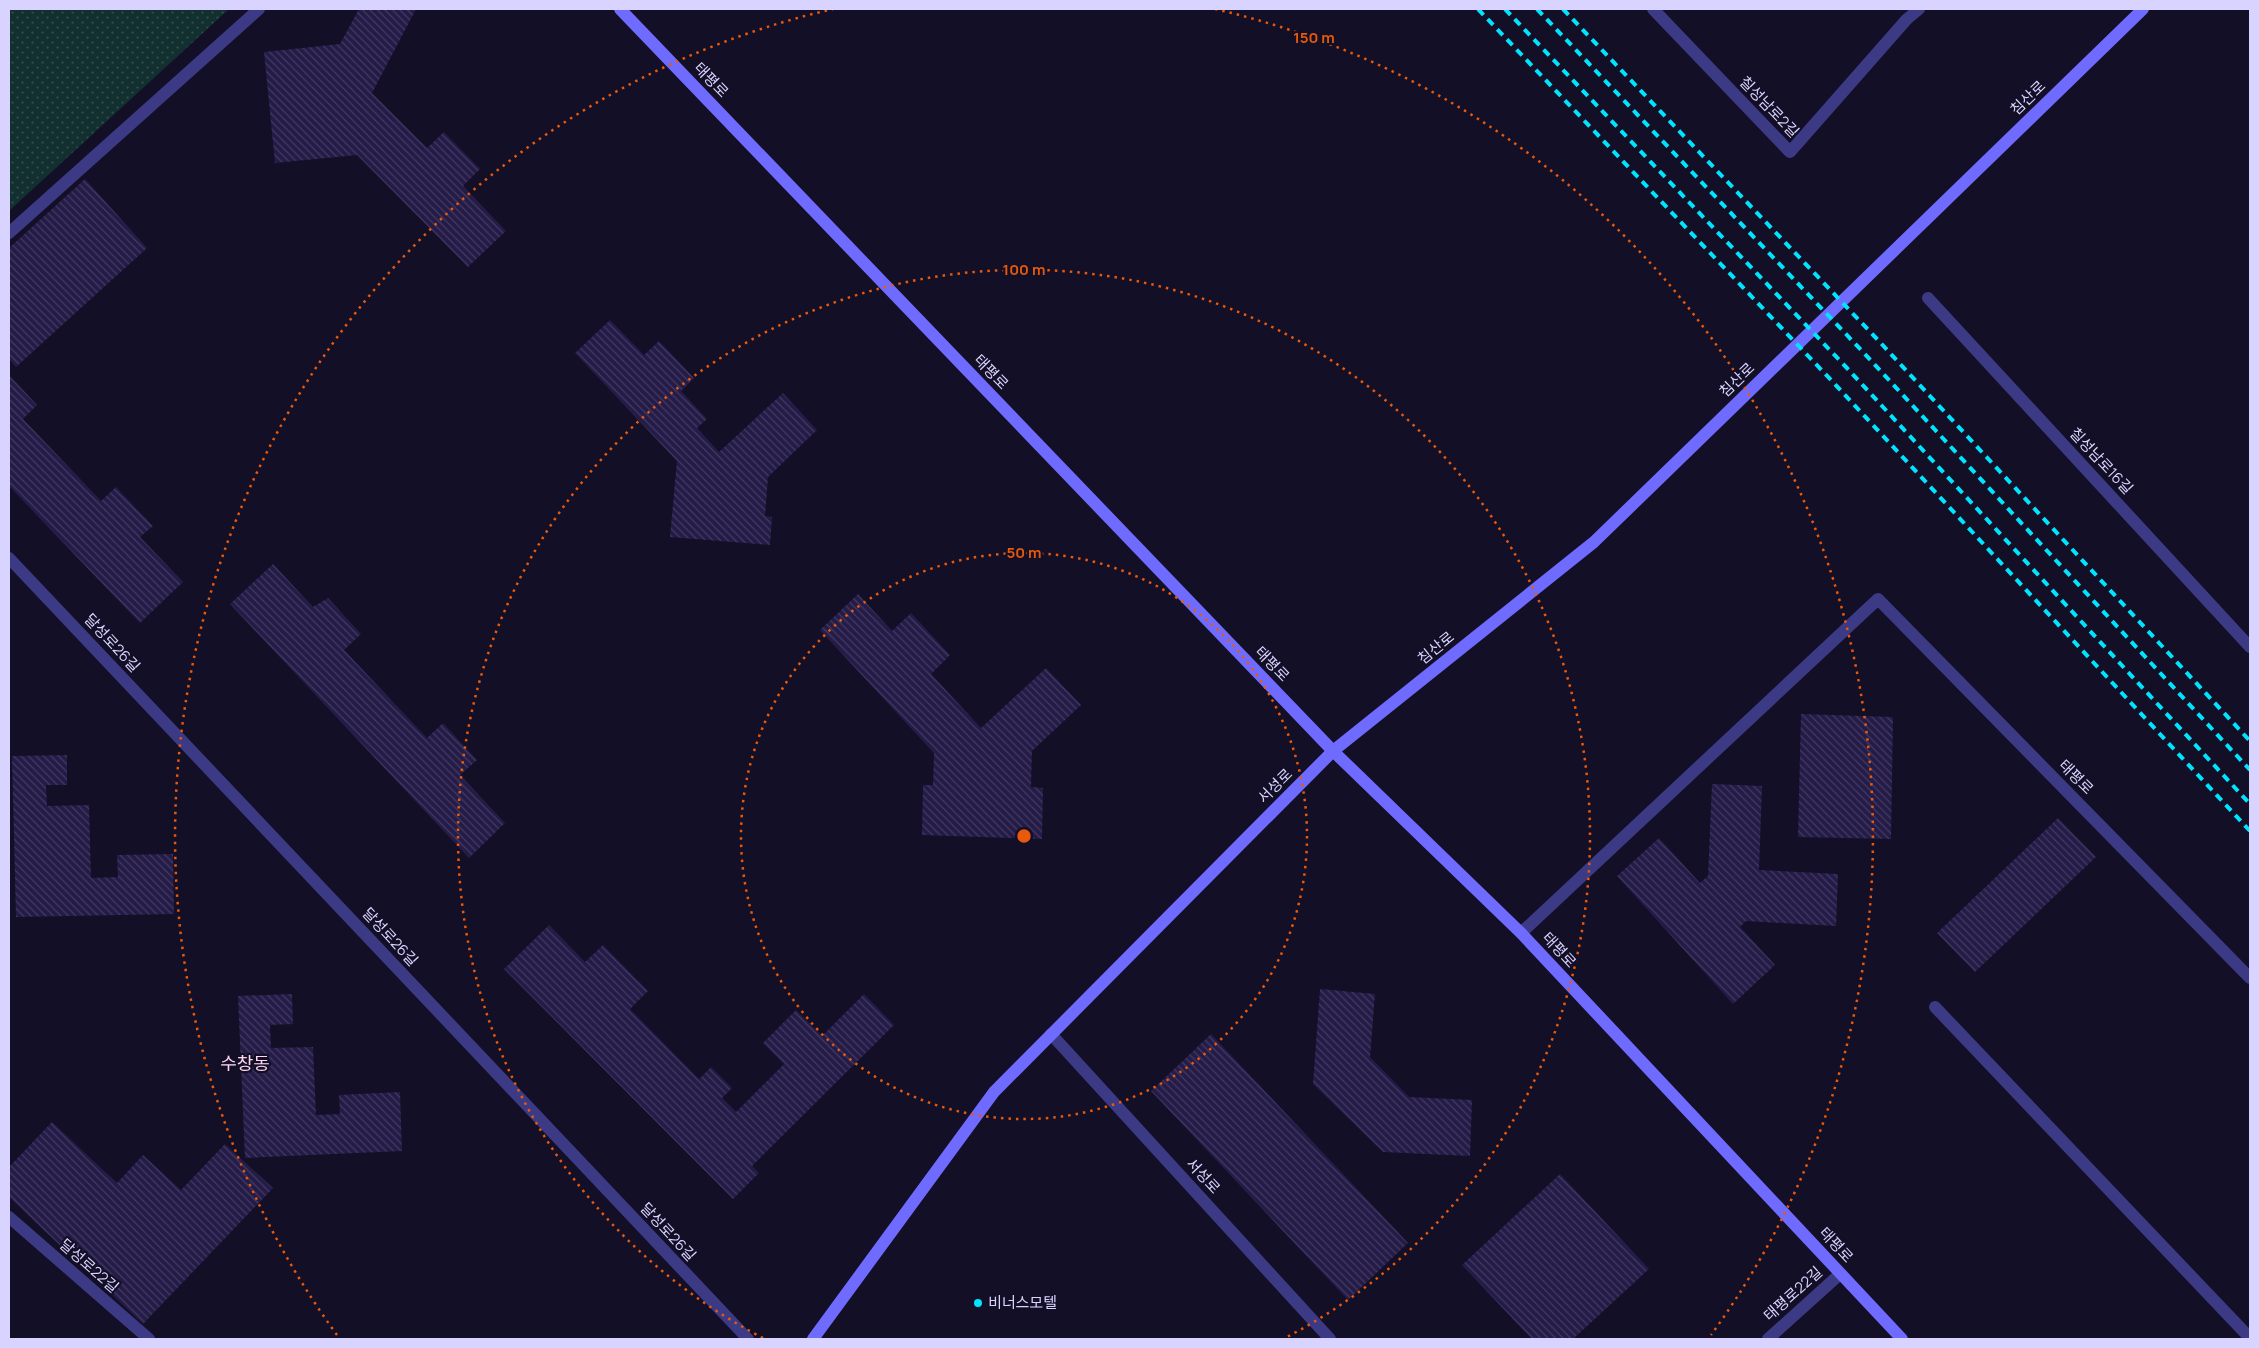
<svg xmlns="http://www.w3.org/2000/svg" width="2259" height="1348" font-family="Manrope,'Noto Sans KR',sans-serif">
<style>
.park{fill:url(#park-dots)}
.building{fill:url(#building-back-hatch)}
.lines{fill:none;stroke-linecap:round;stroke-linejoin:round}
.street{stroke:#3d3a85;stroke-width:12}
.secondary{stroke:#6f6bff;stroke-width:12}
.rail{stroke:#00e5ff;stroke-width:4;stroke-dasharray:8 6;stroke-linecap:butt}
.ring{fill:none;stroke:#e8590c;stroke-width:2.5;stroke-dasharray:2.5 5}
.poi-dot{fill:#00e5ff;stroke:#130f26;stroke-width:2}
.labels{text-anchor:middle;stroke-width:4.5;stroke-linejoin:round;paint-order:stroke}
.street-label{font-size:15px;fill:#d9d4ff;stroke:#130f26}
.poi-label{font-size:15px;fill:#d9d4ff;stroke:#130f26;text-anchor:start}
.quarter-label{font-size:18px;fill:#ffd6f0;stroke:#130f26}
.centre{fill:#e8590c;stroke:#130f26;stroke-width:2.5}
.ring-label{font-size:15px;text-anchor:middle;font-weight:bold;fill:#e8590c;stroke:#130f26;stroke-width:4.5;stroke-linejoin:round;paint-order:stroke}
</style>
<defs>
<pattern id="park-dots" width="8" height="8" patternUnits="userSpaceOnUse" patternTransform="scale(1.25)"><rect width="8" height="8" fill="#12302f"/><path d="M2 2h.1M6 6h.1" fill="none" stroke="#344d4e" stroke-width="1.8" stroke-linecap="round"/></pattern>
<pattern id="building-back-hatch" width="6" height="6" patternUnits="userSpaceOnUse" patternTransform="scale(1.25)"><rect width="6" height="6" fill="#241b47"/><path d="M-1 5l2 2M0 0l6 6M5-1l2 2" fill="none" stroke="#433b63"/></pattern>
</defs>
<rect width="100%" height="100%" fill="#130f26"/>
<polygon class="park" points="9,9 229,9 9,211"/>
<g class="building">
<polygon points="359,9 416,9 372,93 427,148 444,132 480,169 463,186 506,231 468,267 357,155 275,163 264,52 340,44"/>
<polygon points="85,179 147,248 16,367 9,359 9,248"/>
<polygon points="610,320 644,355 659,341 694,378 681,391 707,419 697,428 719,452 783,393 817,430 768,477 765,516 772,517 770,545 670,537 677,461 575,353"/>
<polygon points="9,375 37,405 23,419 101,501 116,487 153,526 140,537 183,582 140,623 9,486"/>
<polygon points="273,564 313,607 328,598 361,634 344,650 427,738 443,723 477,760 460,775 505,823 469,858 230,604"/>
<polygon points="858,594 892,631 911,613 950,655 931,674 981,728 1046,668 1081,705 1032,751 1031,787 1043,788 1042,839 922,835 923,785 933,785 934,753 820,630"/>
<polygon points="1801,714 1893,717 1891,839 1798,837"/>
<polygon points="67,755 67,785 46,785 47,806 89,805 91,878 118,877 117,855 173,854 174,914 16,917 12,756"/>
<polygon points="1712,784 1762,786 1759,870 1838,874 1836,926 1746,921 1740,927 1775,965 1733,1004 1617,876 1659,838 1700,883 1708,876"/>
<polygon points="2058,818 2096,857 1975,972 1937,933"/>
<polygon points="549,925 585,962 603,945 648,991 630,1009 699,1079 711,1067 732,1088 722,1098 736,1112 784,1064 763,1043 796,1010 822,1036 864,994 894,1025 752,1166 759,1173 733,1199 504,969"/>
<polygon points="1320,989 1375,994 1370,1057 1409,1097 1472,1100 1470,1156 1383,1152 1313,1084"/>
<polygon points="292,994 293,1024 270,1025 271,1048 313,1047 316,1115 340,1114 339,1095 400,1092 402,1151 245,1158 238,996"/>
<polygon points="1211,1034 1408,1243 1348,1300 1151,1091"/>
<polygon points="52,1122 117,1183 143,1155 181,1190 225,1144 273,1188 143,1324 9,1197 9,1167"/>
<polygon points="1560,1174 1649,1269 1573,1339 1532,1339 1462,1265"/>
</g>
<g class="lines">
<g class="street">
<polyline points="1653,9 1790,152 1907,19 1919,9"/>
<polyline points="9,233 259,9"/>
<polyline points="1928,298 2250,647"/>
<polyline points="9,558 748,1339"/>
<polyline points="1521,933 1878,599 2250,978"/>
<polyline points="1935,1007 2250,1338"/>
<polyline points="1051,1034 1330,1339"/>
<polyline points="9,1217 149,1339"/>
<polyline points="1768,1339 1840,1274"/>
</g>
<g class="secondary">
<polyline points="620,9 1333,751 1521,933 1902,1339"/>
<polyline points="813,1339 994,1092 1333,751 1594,542 2143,9"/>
</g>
<g class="rail">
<polyline points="1478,9 1832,381 2250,831"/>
<polyline points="1505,9 1846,367 2250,804"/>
<polyline points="1537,9 1863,352 2250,770"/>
<polyline points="1563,9 1877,339 2250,741"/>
</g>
</g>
<g class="ring">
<circle cx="1024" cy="836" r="283"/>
<path d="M763 1338A566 566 0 1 1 1285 1338"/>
<path d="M337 1335A849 849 0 0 1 833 9M1215 9A849 849 0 0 1 1711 1335"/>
</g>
<circle class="poi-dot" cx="978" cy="1303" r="5"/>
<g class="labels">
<g class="street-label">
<text transform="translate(711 80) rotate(46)" y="5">태평로</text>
<text transform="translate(2028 98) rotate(-44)" y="5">침산로</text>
<text transform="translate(1769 107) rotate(46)" y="5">칠성남로2길</text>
<text transform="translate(991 372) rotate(46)" y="5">태평로</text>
<text transform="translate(1737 380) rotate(-44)" y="5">침산로</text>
<text transform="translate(2101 461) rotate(47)" y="5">칠성남로16길</text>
<text transform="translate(112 643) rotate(47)" y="5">달성로26길</text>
<text transform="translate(1436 648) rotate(-39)" y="5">침산로</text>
<text transform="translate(1272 664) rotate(46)" y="5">태평로</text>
<text transform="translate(2076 777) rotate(45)" y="5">태평로</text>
<text transform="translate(1275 786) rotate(-45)" y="5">서성로</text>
<text transform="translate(390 937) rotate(47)" y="5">달성로26길</text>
<text transform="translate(1559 950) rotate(47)" y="5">태평로</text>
<text transform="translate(1203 1176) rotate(47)" y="5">서성로</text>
<text transform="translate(668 1232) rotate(47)" y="5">달성로26길</text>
<text transform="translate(1836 1245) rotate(47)" y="5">태평로</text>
<text transform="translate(89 1266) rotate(41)" y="5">달성로22길</text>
<text transform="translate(1793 1294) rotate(-42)" y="5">태평로22길</text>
</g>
<g class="poi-label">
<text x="988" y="1308">비너스모텔</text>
</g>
<g class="quarter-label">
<text x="245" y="1070">수창동</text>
</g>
</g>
<circle cx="1024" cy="836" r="8" class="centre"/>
<g class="ring-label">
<text x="1314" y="43">150 m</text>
<text x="1024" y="275">100 m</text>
<text x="1024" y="558">50 m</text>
</g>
<rect width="2259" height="1348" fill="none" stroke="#d9d4ff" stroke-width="20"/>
</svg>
